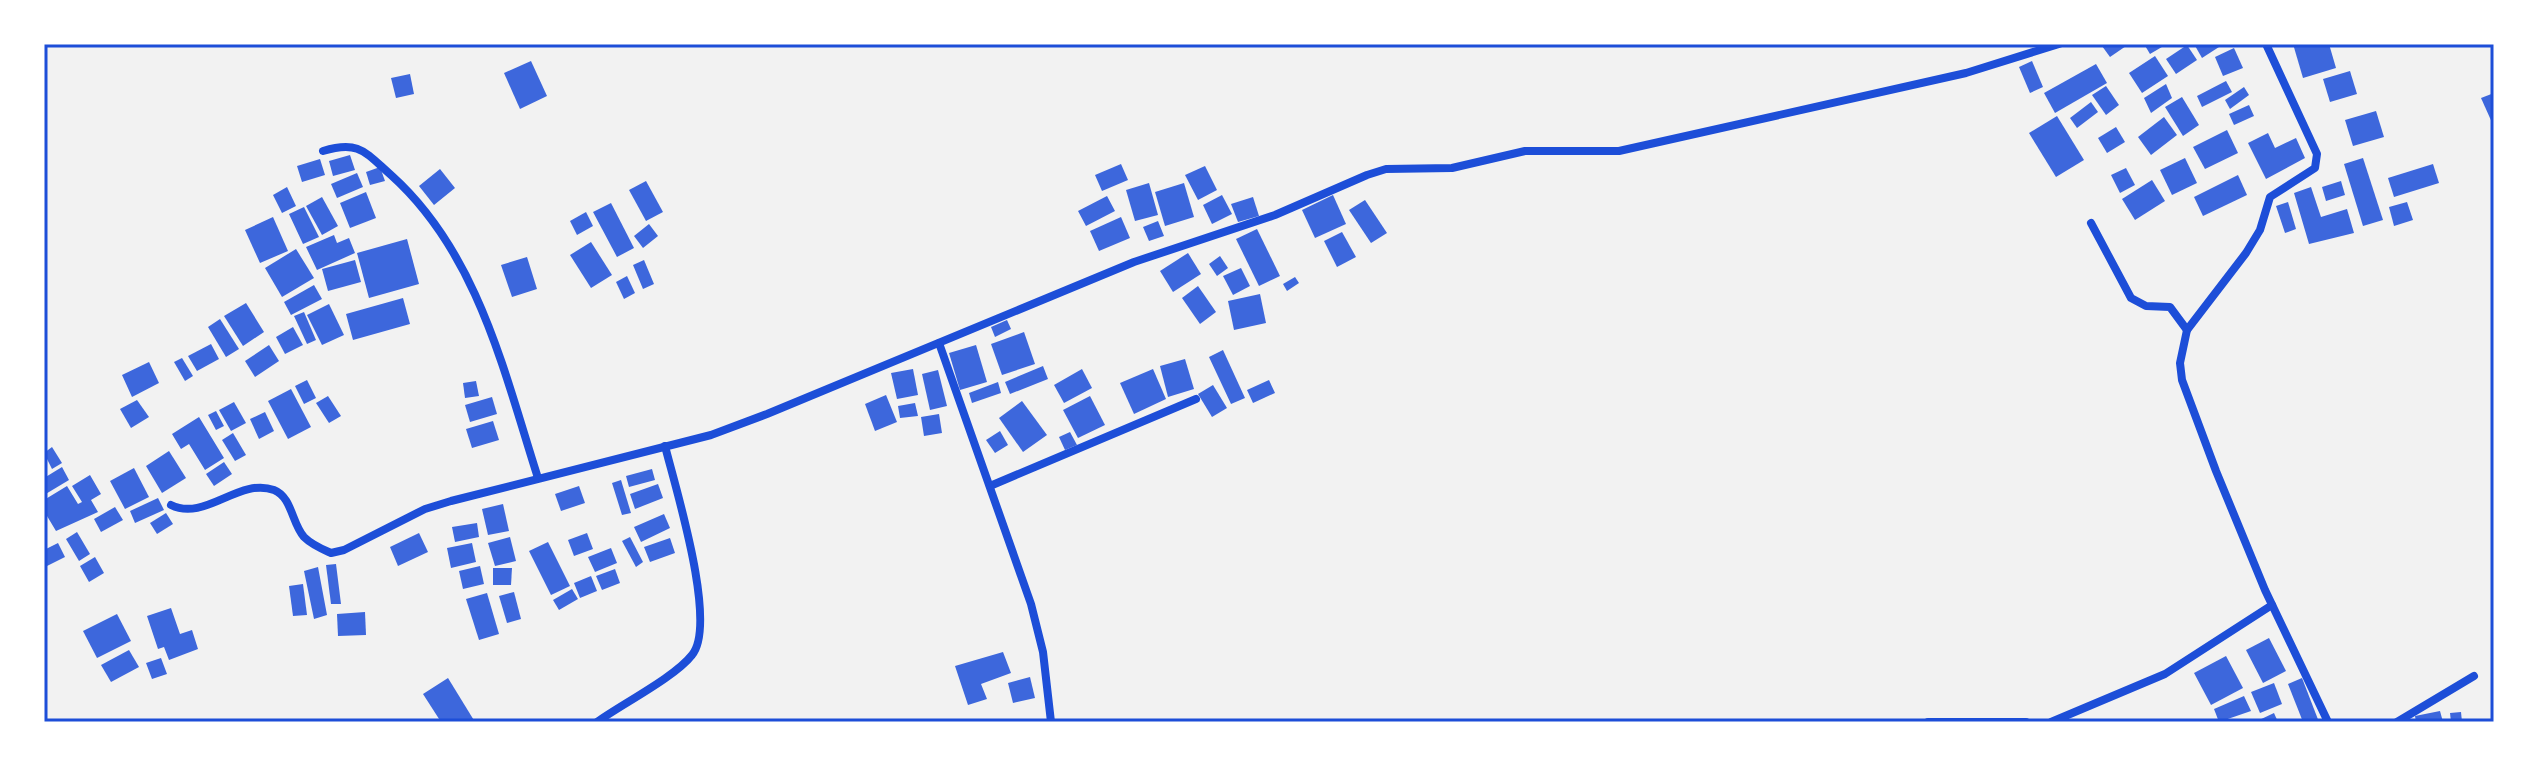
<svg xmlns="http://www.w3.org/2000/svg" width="2538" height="766" font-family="'Source Sans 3',sans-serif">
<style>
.building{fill:#3d67dc}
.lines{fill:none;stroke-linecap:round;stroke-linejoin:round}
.minor{stroke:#1d4ed8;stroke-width:8}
.neatline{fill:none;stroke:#1d4ed8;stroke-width:3}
</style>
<rect width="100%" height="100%" fill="#f2f2f2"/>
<g class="building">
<polygon points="2105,44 2129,44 2110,57 2102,46"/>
<polygon points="2144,44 2167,44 2150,54"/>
<polygon points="2194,44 2217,44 2219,47 2202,58"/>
<polygon points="2293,44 2329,44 2336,68 2303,78"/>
<polygon points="2187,45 2197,60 2176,74 2166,59"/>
<polygon points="2234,48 2243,68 2223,76 2215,57"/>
<polygon points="2155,56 2168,76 2142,93 2129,73"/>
<polygon points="531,61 547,96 520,109 504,73"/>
<polygon points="2032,61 2043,87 2030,93 2019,67"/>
<polygon points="2096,64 2107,83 2055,113 2044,93"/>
<polygon points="2350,71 2357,94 2330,102 2323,79"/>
<polygon points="410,74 414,94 396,98 391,78"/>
<polygon points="2226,81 2232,92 2202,107 2197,96"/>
<polygon points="2166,84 2172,98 2151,113 2144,98"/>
<polygon points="2106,86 2119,105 2106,115 2092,95"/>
<polygon points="2244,87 2249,95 2230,109 2225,100"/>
<polygon points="2494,93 2494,127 2481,98"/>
<polygon points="2182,97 2199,125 2183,136 2165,107"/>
<polygon points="2091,102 2098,112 2077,128 2070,118"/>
<polygon points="2249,105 2254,116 2234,125 2229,114"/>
<polygon points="2376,111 2384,137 2353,146 2345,120"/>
<polygon points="2057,116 2084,160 2056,177 2029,133"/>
<polygon points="2164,117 2177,135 2151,155 2138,137"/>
<polygon points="2116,127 2125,142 2107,153 2098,138"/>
<polygon points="2227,130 2238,153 2205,169 2193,147"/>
<polygon points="2268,133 2275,148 2296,138 2305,158 2266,179 2248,143"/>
<polygon points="350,155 355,170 333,176 329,161"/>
<polygon points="2185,158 2197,183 2172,195 2160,170"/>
<polygon points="2363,158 2383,220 2363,226 2344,164"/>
<polygon points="320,159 325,175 302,182 297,166"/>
<polygon points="1121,164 1128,180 1102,191 1095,175"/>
<polygon points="2433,164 2439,183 2394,197 2388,178"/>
<polygon points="1205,166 1217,190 1198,200 1185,175"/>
<polygon points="380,167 385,181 370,185 366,172"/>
<polygon points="2126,168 2135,185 2120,193 2111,175"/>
<polygon points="440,169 455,188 434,205 419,186"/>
<polygon points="357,173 363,187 337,198 331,184"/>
<polygon points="2238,175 2247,195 2203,216 2194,197"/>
<polygon points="2152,180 2165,201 2135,220 2122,199"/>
<polygon points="646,181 663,212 646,221 629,190"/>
<polygon points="2341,181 2345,195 2326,201 2322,187"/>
<polygon points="1149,183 1158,215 1135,221 1126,190"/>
<polygon points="1184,183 1194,217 1165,226 1155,192"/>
<polygon points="287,187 296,206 282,213 273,195"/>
<polygon points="2311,187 2321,217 2347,209 2354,233 2309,244 2294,193"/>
<polygon points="366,192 376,218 350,228 340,203"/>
<polygon points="1222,195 1232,214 1212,224 1203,205"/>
<polygon points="1333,195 1346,224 1315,238 1302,210"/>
<polygon points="1107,196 1115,211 1086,226 1078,211"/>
<polygon points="322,197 338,226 322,235 306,206"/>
<polygon points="1253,197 1259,216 1238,222 1231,204"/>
<polygon points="1365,200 1387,233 1371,243 1349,210"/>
<polygon points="2288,202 2296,229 2285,233 2276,206"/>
<polygon points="2407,202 2413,220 2394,226 2389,207"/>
<polygon points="611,203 634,248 617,257 593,212"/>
<polygon points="304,207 319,237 303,244 289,214"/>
<polygon points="586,212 593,226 577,235 570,221"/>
<polygon points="273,217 288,251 260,263 245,230"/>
<polygon points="1121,217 1130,238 1099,251 1090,231"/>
<polygon points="1158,221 1164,236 1149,241 1143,227"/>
<polygon points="649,224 658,236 643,248 634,236"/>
<polygon points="1257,229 1280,276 1259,286 1236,239"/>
<polygon points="1342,232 1356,257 1337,267 1324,241"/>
<polygon points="334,235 337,243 349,238 355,253 317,270 306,247"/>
<polygon points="407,239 419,284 369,298 357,253"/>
<polygon points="591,242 612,275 591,288 570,255"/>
<polygon points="296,249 314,278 282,297 265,268"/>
<polygon points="1188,253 1201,274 1173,292 1160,271"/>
<polygon points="1220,256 1228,268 1217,276 1209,264"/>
<polygon points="527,257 537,289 512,297 501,265"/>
<polygon points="355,260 361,282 328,291 322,269"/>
<polygon points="644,260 654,284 643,289 633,265"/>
<polygon points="1241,268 1250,286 1233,295 1223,276"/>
<polygon points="627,276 635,293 624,299 616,282"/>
<polygon points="1295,277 1299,283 1287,291 1283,284"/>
<polygon points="314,285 322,299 291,315 284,302"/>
<polygon points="1198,286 1216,312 1200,324 1182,298"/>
<polygon points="1260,294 1266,323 1234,330 1228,301"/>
<polygon points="403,298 410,324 353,340 346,314"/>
<polygon points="246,303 264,332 243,346 224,316"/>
<polygon points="329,304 344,335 322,345 307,315"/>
<polygon points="304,312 316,340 307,344 294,316"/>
<polygon points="220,319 239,349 226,357 208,327"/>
<polygon points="1007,320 1011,329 995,337 991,327"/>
<polygon points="293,327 303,345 285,354 276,337"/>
<polygon points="1024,332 1035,364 1002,375 991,344"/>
<polygon points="211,344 219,359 197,371 188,356"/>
<polygon points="269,345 279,361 255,377 245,361"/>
<polygon points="976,345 987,382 960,390 949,353"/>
<polygon points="1223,350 1245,398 1231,404 1209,357"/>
<polygon points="182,358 193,376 185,381 174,362"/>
<polygon points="1185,359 1194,389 1168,397 1160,366"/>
<polygon points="149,362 159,383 132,397 122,375"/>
<polygon points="1043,366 1048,379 1010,394 1005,382"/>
<polygon points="913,369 918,395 897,399 891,373"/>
<polygon points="1082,369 1092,388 1064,403 1054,385"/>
<polygon points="1153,369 1166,399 1134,414 1120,383"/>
<polygon points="938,370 947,406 930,410 922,374"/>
<polygon points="307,380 316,398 304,404 295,386"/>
<polygon points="1269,380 1275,393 1253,403 1247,390"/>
<polygon points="476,381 479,396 465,398 463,383"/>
<polygon points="998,382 1001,393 972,403 969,393"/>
<polygon points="1213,385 1227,408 1212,417 1198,394"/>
<polygon points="291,389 311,427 288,439 268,401"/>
<polygon points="886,395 897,422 875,431 865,404"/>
<polygon points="328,396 341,416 329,423 316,403"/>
<polygon points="1090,396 1105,425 1078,438 1063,410"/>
<polygon points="492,397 497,414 470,422 465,405"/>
<polygon points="137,400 149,417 131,428 120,409"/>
<polygon points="1022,401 1047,435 1023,452 999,418"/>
<polygon points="234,402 246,423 231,431 219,410"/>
<polygon points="915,403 918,416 900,418 898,406"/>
<polygon points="216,411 224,426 216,430 208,415"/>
<polygon points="265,412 274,431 259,439 250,419"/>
<polygon points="939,414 942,433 924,436 921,417"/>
<polygon points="199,417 224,458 205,470 189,444 181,449 172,434"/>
<polygon points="493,421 499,440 472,448 466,429"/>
<polygon points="1000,431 1008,445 995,453 986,440"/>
<polygon points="1070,432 1077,445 1065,450 1059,437"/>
<polygon points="233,433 246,455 235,461 222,440"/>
<polygon points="52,447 62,463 52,469 44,453"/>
<polygon points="169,451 186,478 162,493 146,466"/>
<polygon points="224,462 232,474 214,486 206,474"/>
<polygon points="62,467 69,480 44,495 44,478"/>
<polygon points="134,468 149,497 125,509 110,481"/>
<polygon points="652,469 655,480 629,487 626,476"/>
<polygon points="90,475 101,494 91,500 98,512 56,531 44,511 44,500 67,486 78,504 82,502 72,486"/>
<polygon points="621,480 631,513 622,515 612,483"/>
<polygon points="658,484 663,498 635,509 630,494"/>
<polygon points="579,486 585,503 561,511 555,494"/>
<polygon points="158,498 164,510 135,523 130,511"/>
<polygon points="503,504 509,531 488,535 482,509"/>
<polygon points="115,507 123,520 101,532 94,519"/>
<polygon points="166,513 173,524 157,534 150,523"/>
<polygon points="664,514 670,528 641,542 634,527"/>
<polygon points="477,523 479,537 455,542 452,527"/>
<polygon points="77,532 90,554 79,561 66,539"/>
<polygon points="419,533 428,552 398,566 390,547"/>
<polygon points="587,533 593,549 574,556 568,540"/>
<polygon points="510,537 516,561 495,566 488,543"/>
<polygon points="630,537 643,562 636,567 622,541"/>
<polygon points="670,538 675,553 650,562 644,547"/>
<polygon points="548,542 570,586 551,595 529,551"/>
<polygon points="58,543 65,557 45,567 44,550"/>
<polygon points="472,543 476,562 451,568 447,548"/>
<polygon points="611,548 617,563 595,572 588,557"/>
<polygon points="95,557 104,573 89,582 80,566"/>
<polygon points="336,564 341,604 331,604 326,565"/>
<polygon points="480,566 484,584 463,589 459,571"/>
<polygon points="318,567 327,615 314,619 304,571"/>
<polygon points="493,568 512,568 511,585 493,585"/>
<polygon points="615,569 620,583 602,590 596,576"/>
<polygon points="591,576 597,591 580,598 574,583"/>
<polygon points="303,584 307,615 293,616 289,586"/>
<polygon points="572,589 578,599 559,610 553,600"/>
<polygon points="514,592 521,619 507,623 499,596"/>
<polygon points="487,593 499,634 479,640 466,599"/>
<polygon points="171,608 180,634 192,630 198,649 169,660 164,647 158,649 147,616"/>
<polygon points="365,612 366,635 338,636 337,614"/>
<polygon points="117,614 131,641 97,658 83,631"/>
<polygon points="2269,638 2286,671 2263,683 2246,650"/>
<polygon points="129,650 139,667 111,682 101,665"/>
<polygon points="1003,652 1011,673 981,684 987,699 968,705 955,666"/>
<polygon points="2226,656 2243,688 2211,705 2194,673"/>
<polygon points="161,658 167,674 152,679 146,663"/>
<polygon points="1030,677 1035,698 1013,703 1008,683"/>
<polygon points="448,678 475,722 441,722 423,694"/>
<polygon points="2302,678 2319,722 2303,722 2288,684"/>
<polygon points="2274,683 2282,704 2260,713 2251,692"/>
<polygon points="2244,696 2251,711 2219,722 2214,709"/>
<polygon points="2440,711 2443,722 2416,722 2415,716"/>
<polygon points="2461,712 2462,722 2451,722 2450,713"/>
<polygon points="2274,713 2278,722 2255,722"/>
</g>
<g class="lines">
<g class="minor">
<polyline points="2266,44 2317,154 2315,168 2270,197 2260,230 2246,253 2187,330 2180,363 2182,380 2216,471 2265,590 2328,722"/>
<path d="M323 151C359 140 365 152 391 175 478 253 504 372 538 478"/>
<polyline points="2091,223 2131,298 2146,306 2170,307 2187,330"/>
<polyline points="939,343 1031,604 1043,652 1051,722"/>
<polyline points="990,486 1196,399"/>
<path d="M171 505C205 522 239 477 274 490 292 497 292 524 304 537 312 545 322 549 331 553L344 550 425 509 451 501 711 435 767 414 1134 262 1275 215 1367 175 1386 169 1452 168 1525 151H1619L1966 73 2059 44"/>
<path d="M597 722C622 704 675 677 692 655 718 624 675 486 665 446"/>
<polyline points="1928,722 2026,722"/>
<polyline points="2051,722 2165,674 2272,605"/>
<polyline points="2397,722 2474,676"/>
</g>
</g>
<rect width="2538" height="766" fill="none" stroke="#ffffff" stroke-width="92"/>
<rect x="46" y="46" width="2446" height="674" class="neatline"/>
</svg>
